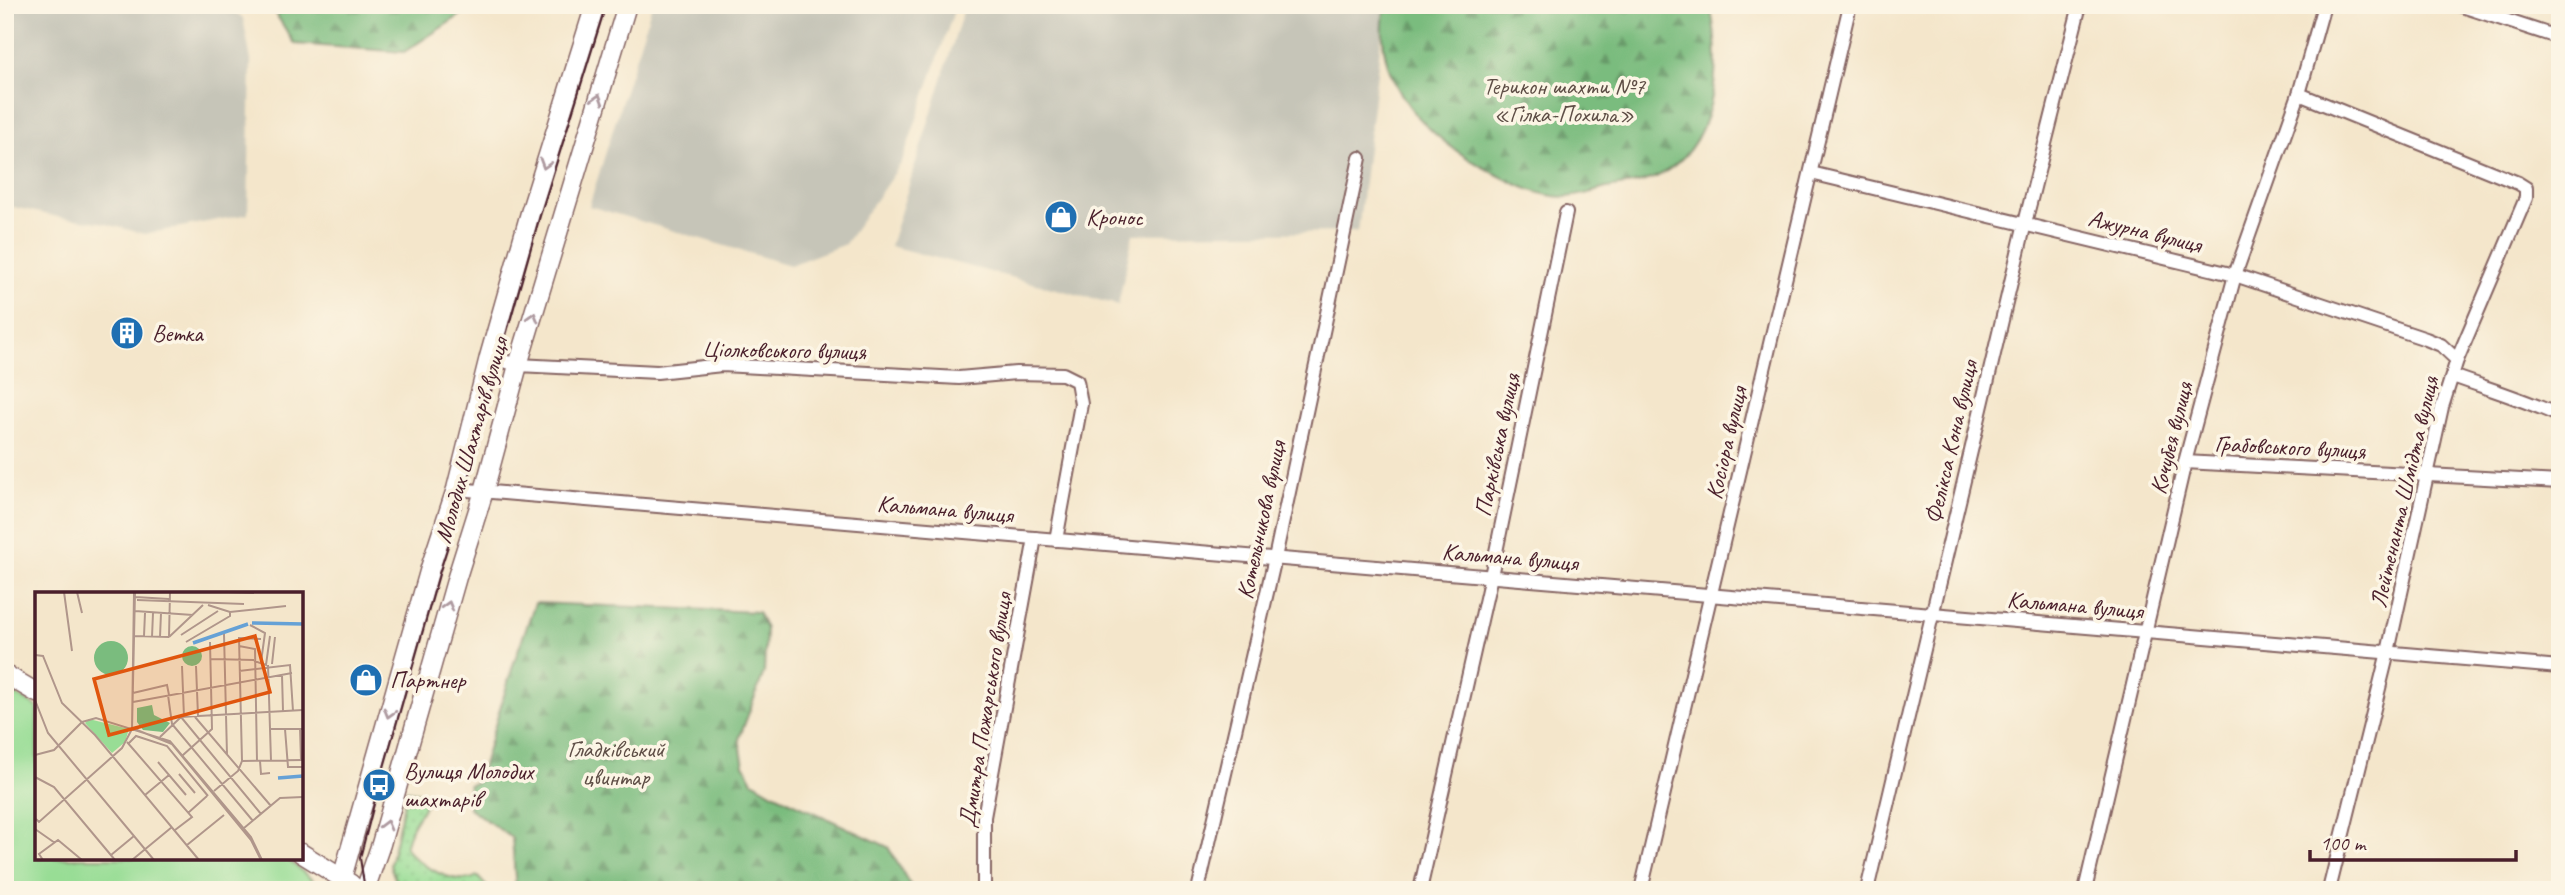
<svg xmlns="http://www.w3.org/2000/svg" width="2565" height="895" font-family="Caveat,sans-serif">
<style>
.industrial{fill:#c6c5b8}
.grass{fill:url(#grass-dots);stroke:#717e60;stroke-width:2}
.forest{fill:url(#forest-firs);stroke:#626e54;stroke-width:2}
.park{fill:#98dd95;stroke:#717e60;stroke-width:2}
.lines{fill:none;stroke-linecap:round;stroke-linejoin:round}
.minor-casing{stroke:#866563;stroke-width:16}
.secondary-casing{stroke:#866563;stroke-width:21}
.minor{stroke:#fff;stroke-width:12}
.secondary{stroke:#fff;stroke-width:18}
.tram{stroke:#4a1f2b;stroke-width:2}
.oneway{stroke:#ae9aa0}
.labels{text-anchor:middle;stroke-width:7;stroke-linejoin:round;paint-order:stroke}
.park-label{font-size:24px;fill:#5e4e46;stroke:#fcf5e5}
.poi-label{font-size:24px;fill:#4a1f2b;stroke:#fcf5e5;text-anchor:start}
.street-label{font-size:24px;fill:#4a1f2b;stroke:#fcf5e5}
.inset-river{fill:none;stroke:#65a1d6;stroke-width:3.5}
.inset-road{fill:none;stroke:#b0968b;stroke-width:2}
.view{fill:#e0560e;fill-opacity:0.15;stroke:#e0560e;stroke-width:3.5}
.inset-edge{fill:none;stroke:#4a1f2b;stroke-width:3.5}
</style>
<defs>
<pattern id="grass-dots" width="8" height="8" patternUnits="userSpaceOnUse" patternTransform="scale(1.75)"><rect width="8" height="8" fill="#98dd95"/><path d="M2 2h.1M6 6h.1" fill="none" stroke="#84bd81" stroke-width="1.8" stroke-linecap="round"/></pattern>
<pattern id="forest-firs" width="22" height="20" patternUnits="userSpaceOnUse" patternTransform="scale(1.75)"><rect width="22" height="20" fill="#7abc7e"/><path d="M5 1l3.5 6h-7zM16 11l3.5 6h-7z" fill="#669867"/></pattern>
</defs>
<rect width="100%" height="100%" fill="#fcf5e5"/>
<filter id="ink" filterUnits="userSpaceOnUse"><feTurbulence type="fractalNoise" baseFrequency=".0143" numOctaves="2"/><feDisplacementMap in="SourceGraphic" scale="14" xChannelSelector="R" yChannelSelector="G"/><feConvolveMatrix kernelMatrix="1 2 1 2 8 2 1 2 1" color-interpolation-filters="sRGB"/></filter>
<filter id="wash" filterUnits="userSpaceOnUse"><feTurbulence type="fractalNoise" baseFrequency=".00686" numOctaves="4" result="noise"/><feDisplacementMap in="SourceGraphic" scale="28" xChannelSelector="R" yChannelSelector="G"/><feGaussianBlur stdDeviation="1.57" result="paint"/><feColorMatrix in="noise" values="0 0 0 0 0 0 0 0 0 0 0 0 0 0 0 0 0 1.4 0 .05"/><feComposite in="paint" operator="in"/></filter>
<g filter="url(#wash)">
<rect width="100%" height="100%" fill="#f4e6cb"/>
<g class="industrial">
<polygon points="5,5 225,5 243,18 251,61 248,214 145,234 99,222 58,217 5,205"/>
<polygon points="652,5 956,5 902,162 845,244 790,265 589,206"/>
<polygon points="965,5 1385,5 1358,232 1133,234 1118,305 890,246"/>
</g>
<path class="grass" d="M407 790 424 793 429 798 411 828 405 847C416 865 458 888 477 876L490 890H407L396 881 390 865Z"/>
<g class="forest">
<polygon points="270,5 476,5 404,52 295,44"/>
<path d="M1385 5H1710C1723 66 1717 149 1654 178 1640 184 1622 185 1607 188 1594 191 1578 197 1566 197 1541 197 1517 185 1496 174 1430 141 1370 85 1385 5Z"/>
<polygon points="535,603 758,612 766,629 764,672 739,739 744,765 753,781 773,793 888,847 913,890 516,890 512,838 469,808 469,785 478,782 514,662"/>
</g>
<polygon class="park" points="5,688 37,707 37,858 286,858 317,884 317,890 5,890"/>
</g>
<g filter="url(#ink)">
<g class="lines">
<defs>
<g id="minor">
<polyline points="2459,5 2560,38"/>
<polyline points="2299,94 2518,183 2526,188 2526,198 2457,360 2442,407 2388,652 2329,890"/>
<polyline points="1811,173 2235,275 2426,339 2441,345 2457,360"/>
<polyline points="489,357 518,365 657,372 722,365 959,378 1016,373 1063,374 1077,381 1081,404 1056,540"/>
<path d="M2453 376C2489 389 2526 400 2560 416"/>
<polyline points="2185,462 2560,482"/>
<polyline points="456,489 2560,667"/>
<polyline points="984,890 984,817 1035,538"/>
<polyline points="1198,890 1275,558 1360,158"/>
<polyline points="1420,890 1491,576 1566,213"/>
<polyline points="1641,890 1850,5"/>
<polyline points="1867,890 2025,223 2080,5"/>
<polyline points="2085,890 2185,462 2235,275 2299,94 2324,5"/>
<polyline points="2559,890 2560,886"/>
</g>
<g id="secondary">
<polyline points="5,674 37,693"/>
<polyline points="301,853 351,884"/>
<polyline points="342,878 430,568 456,489 489,357 530,213 595,5"/>
<polyline points="365,890 381,844 457,577 484,491 518,365 627,5"/>
</g>
</defs>
<use href="#minor" class="minor-casing"/>
<use href="#secondary" class="secondary-casing"/>
<use href="#minor" class="minor"/>
<use href="#secondary" class="secondary"/>
<polyline class="tram" points="365,890 360,858 379,785 440,571 466,490 499,360 540,216 606,5"/>
</g>
<defs><path id="oneway-chevron" d="M-2-3.5L2.5 0L-2 3.5" fill="none" stroke-width="1.6" stroke-linecap="round" stroke-linejoin="round" transform="scale(1.75)"/></defs>
<g class="oneway">
<use href="#oneway-chevron" transform="translate(598 99) rotate(-73)"/>
<use href="#oneway-chevron" transform="translate(545 164) rotate(107)"/>
<use href="#oneway-chevron" transform="translate(533 317) rotate(-74)"/>
<use href="#oneway-chevron" transform="translate(448 606) rotate(-74)"/>
<use href="#oneway-chevron" transform="translate(389 713) rotate(106)"/>
<use href="#oneway-chevron" transform="translate(386 825) rotate(-75)"/>
</g>
</g>
<defs>
<symbol id="shop-disc" viewBox="-11 -11 22 22"><circle r="9.5" fill="#1f6fb2" stroke="#fcf5e5"/><path d="M-5-2.5h2.3a2.7 3.5 0 0 1 5.4 0H5L5.5 6h-11ZM-1.5-2.5h3a1.5 2.3 0 0 0-3 0Z" fill="#fff"/></symbol>
<symbol id="building-disc" viewBox="-11 -11 22 22"><circle r="9.5" fill="#1f6fb2" stroke="#fcf5e5"/><path d="M-4-6H4V6H1V3H-1V6H-4ZM-2.5-4.3h1.7v1.8h-1.7ZM.8-4.3h1.7v1.8H.8ZM-2.5-1h1.7V.8h-1.7ZM.8-1h1.7V.8H.8Z" fill="#fff"/></symbol>
<symbol id="bus-disc" viewBox="-11 -11 22 22"><circle r="9.5" fill="#1f6fb2" stroke="#fcf5e5"/><path d="M-5-6H5V4H4V6H2V4H-2V6H-4V4H-5ZM-3.5-4V0h7V-4ZM-3.5 1.2v1.5H-2V1.2ZM2 1.2v1.5H3.5V1.2Z" fill="#fff"/></symbol>
</defs>
<g fill-rule="evenodd">
<use href="#shop-disc" x="1042" y="198" width="38" height="38"/>
<use href="#building-disc" x="108" y="314" width="38" height="38"/>
<use href="#shop-disc" x="347" y="661" width="38" height="38"/>
<use href="#bus-disc" x="360" y="766" width="38" height="38"/>
</g>
<g class="labels">
<g class="park-label">
<text x="1564" y="94">Терикон шахти №7<tspan x="1564" dy="28">«Гілка-Похила»</tspan></text>
<text x="616" y="757">Гладківський<tspan x="616" dy="28">цвинтар</tspan></text>
</g>
<g class="poi-label">
<text x="1086" y="225">Кронос</text>
<text x="152" y="341">Ветка</text>
<text x="390" y="688">Партнер</text>
<text x="404" y="779">Вулиця Молодих<tspan x="404" dy="28">шахтарів</tspan></text>
</g>
<g class="street-label">
<text transform="translate(2145 231) rotate(14)" y="8">Ажурна вулиця</text>
<text transform="translate(784 350) rotate(1)" y="8">Ціолковського вулиця</text>
<text transform="translate(2171 438) rotate(-76)" y="8">Кочубея вулиця</text>
<text transform="translate(471 440) rotate(-74)" y="8">Молодих Шахтарів вулиця</text>
<text transform="translate(1951 442) rotate(-77)" y="8">Фелікса Кона вулиця</text>
<text transform="translate(1726 443) rotate(-77)" y="8">Косіора вулиця</text>
<text transform="translate(1497 445) rotate(-78)" y="8">Парківська вулиця</text>
<text transform="translate(2290 447) rotate(3)" y="8">Грабовського вулиця</text>
<text transform="translate(2404 492) rotate(-77)" y="8">Лейтенанта Шмідта вулиця</text>
<text transform="translate(945 509) rotate(5)" y="8">Кальмана вулиця</text>
<text transform="translate(1261 520) rotate(-78)" y="8">Котельникова вулиця</text>
<text transform="translate(1510 557) rotate(5)" y="8">Кальмана вулиця</text>
<text transform="translate(2075 605) rotate(5)" y="8">Кальмана вулиця</text>
<text transform="translate(985 710) rotate(-81)" y="8">Дмитра Пожарського вулиця</text>
</g>
</g>
<g transform="translate(35 592)">
<rect width="268" height="268" fill="#f4e6cb"/>
<path d="M59 66a17 17 0 1 1 34 0a17 17 0 1 1-34 0ZM147 64a10 10 0 1 1 20 0a10 10 0 1 1-20 0ZM117 113 119 123 135 131 128 140 108 138 102 130V116Z" fill="#7abc7e"/>
<path d="M54 127 94 137 90 150 77 161 50 131Z" fill="#98dd95"/>
<path class="inset-river" d="M217 31 268 32M158 51 213 32M243 186 268 184"/>
<path class="inset-road" d="M29 0 37 59M42 0 47 21M99 0 97 136 137 152 216 248 226 268M193 0 219 1M100 5 134 7M102 8 209 12M173 13 195 20 251 14M100 19 158 23M215 33 230 41 226 70M189 42 192 163M146 43 183 19M100 44 134 45M109 44 110 21M117 45 118 21M125 45 126 21M134 45 168 13M134 45 135 0M151 50 195 24V20M204 54 220 57 222 169M0 63 8 64 27 111 60 143 164 268M176 67 219 68M219 69 231 73 235 44M237 72 240 45M233 73 236 169M147 74 149 125M161 74 163 124M204 79 255 73 258 119M247 83 248 119M98 101 132 93 134 103M133 103 137 132 218 229M0 108 13 141 119 268M98 110 257 81M146 125 226 222M160 125 236 214M47 130 61 126 135 149 216 245 227 268M265 136 266 168M97 137 100 0M235 137H268M250 137 253 175H268M125 145 146 125 268 118M92 150 157 225 140 238M94 151 101 144 132 154 173 204M0 163 19 158 47 130M148 163 177 137 175 50M207 169 204 46 226 47M225 169 226 182 235 181M123 170 151 203M144 182 160 201M0 185 19 195 80 268M179 199 203 179 207 169 268 168M110 203 134 183M153 221 172 204M1 227 4 230 87 156 97 137M209 236 245 206 268 205M0 237 20 251M152 253 189 223M76 263 99 244M8 268 4 262 23 248 47 268M97 268 137 235"/>
<path class="view" d="M220 44 235 100 74 143 59 87Z"/>
<rect width="268" height="268" class="inset-edge"/>
</g>
<rect width="2565" height="895" fill="none" stroke="#fcf5e5" stroke-width="28"/>
<path d="M2310 850v10h206v-10" fill="none" stroke="#4a1f2b" stroke-width="3.5"/>
<text x="2320" y="850" font-size="21" fill="#4a1f2b" stroke="#fcf5e5" stroke-width="5" paint-order="stroke">100 m</text>
</svg>
